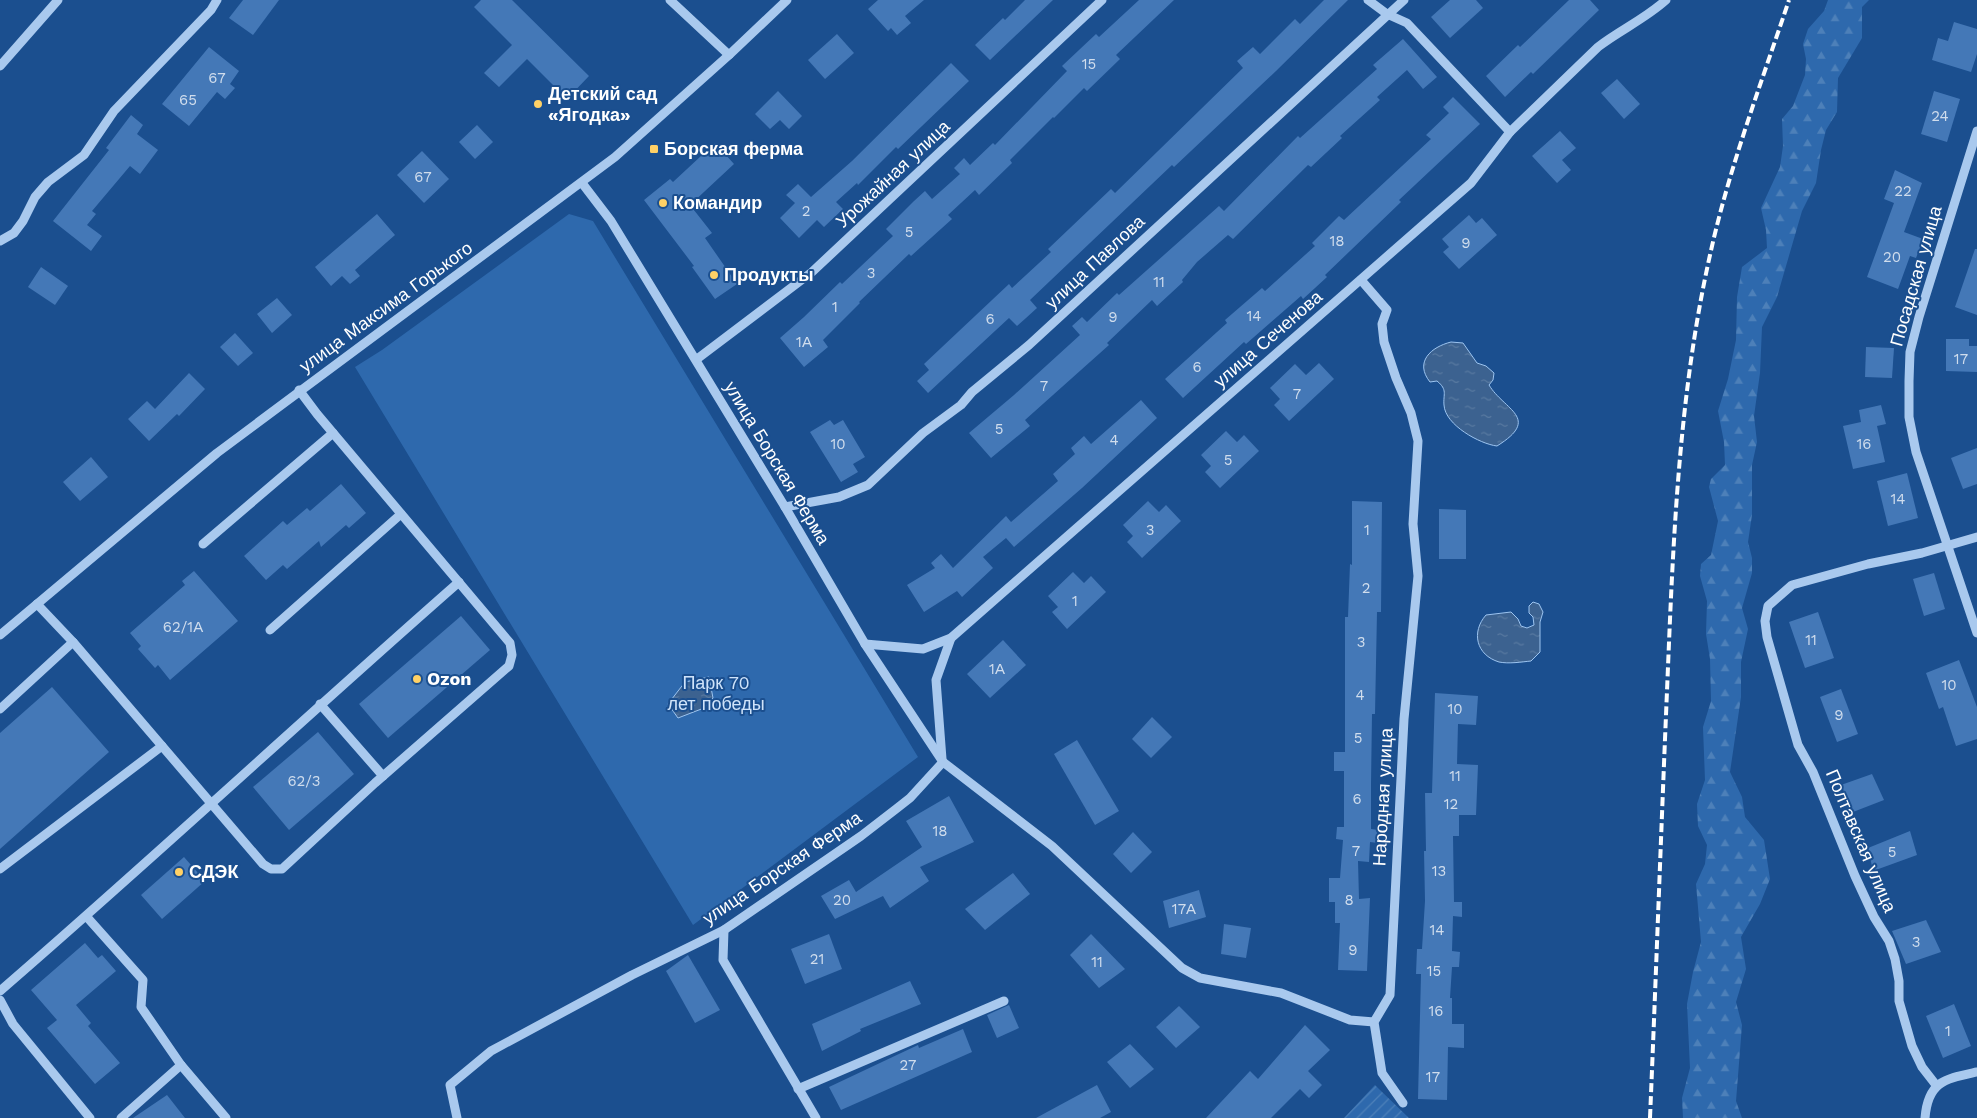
<svg xmlns="http://www.w3.org/2000/svg" width="1977" height="1118" font-family="'Work Sans',sans-serif">
<style>
.green{fill:#2e69ad}
.forest{fill:url(#forest-firs)}
.garden{fill:url(#garden-furrows)}
.water{fill:url(#water-ripples);stroke:#9cc4f0}
.building{fill:#4478b7}
.lines{fill:none;stroke-linecap:round;stroke-linejoin:round}
.minor{stroke:#a9c9ee;stroke-width:9}
.rail{stroke:#fff;stroke-width:4;stroke-dasharray:9 4;stroke-linecap:butt}
.poi-dot{fill:#ffd166;stroke:#1b4f8f;stroke-width:2}
.labels{text-anchor:middle;stroke-width:4;stroke-linejoin:round;paint-order:stroke}
.number-label{font-size:15px;fill:#d0dded}
.poi-label{font-size:18px;font-weight:bold;fill:#fff;stroke:#1b4f8f;text-anchor:start}
.street-label{font-size:18px;fill:#fff;stroke:#1b4f8f}
.park-label{font-size:18px;fill:#cfe3fa;stroke:#1b4f8f}
</style>
<defs>
<pattern id="forest-firs" width="22" height="20" patternUnits="userSpaceOnUse" patternTransform="scale(1.25)"><rect width="22" height="20" fill="#2e69ad"/><path d="M5 1l3.5 6h-7zM16 11l3.5 6h-7z" fill="#4d80b9"/></pattern>
<pattern id="garden-furrows" width="10" height="10" patternUnits="userSpaceOnUse" patternTransform="scale(1.25)"><rect width="10" height="10" fill="#2e69ad"/><path d="M-1 1l2-2M0 10L10 0M9 11l2-2" fill="none" stroke="#4d80b9"/></pattern>
<pattern id="water-ripples" width="26" height="14" patternUnits="userSpaceOnUse" patternTransform="scale(1.25)"><rect width="26" height="14" fill="#3c6290"/><path d="M2 4q2-2 4 0t4 0M15 11q2-2 4 0t4 0" fill="none" stroke="#597aa1"/></pattern>
</defs>
<rect width="100%" height="100%" fill="#1b4f8f"/>
<polygon class="green" points="569,214 593,221 918,757 693,925 355,367 382,350"/>
<polygon class="forest" points="1828,0 1869,0 1862,7 1862,38 1838,78 1837,112 1826,130 1821,150 1816,183 1802,211 1777,297 1762,327 1760,373 1754,416 1757,442 1752,465 1752,515 1748,542 1752,558 1752,573 1742,608 1748,629 1741,662 1741,697 1730,772 1742,797 1745,817 1764,840 1770,879 1760,904 1741,937 1746,969 1736,1002 1742,1025 1736,1101 1742,1118 1683,1118 1682,1098 1690,1068 1687,1004 1693,972 1701,942 1696,884 1705,864 1707,845 1698,826 1697,804 1705,780 1703,727 1711,701 1710,659 1706,634 1707,601 1700,576 1701,564 1711,555 1718,521 1709,487 1711,479 1725,465 1724,442 1718,411 1728,379 1736,340 1737,297 1742,267 1767,248 1766,230 1761,208 1780,167 1783,146 1782,119 1793,106 1805,75 1806,59 1803,44 1808,29 1824,11"/>
<polygon class="garden" points="1375,1085 1380,1090 1409,1118 1344,1118"/>
<g class="water">
<path d="M1451 342 1463 343 1477 363 1486 366 1494 373 1493 380 1489 385C1504 410 1542 418 1497 446 1480 444 1445 425 1444 405 1443 394 1448 390 1437 381L1430 382C1414 362 1431 347 1451 342Z"/>
<path d="M1533 602 1539 604 1543 612 1540 622V652L1531 661C1521 662 1509 664 1499 662 1476 655 1471 632 1486 615L1511 612 1518 619 1521 626 1527 628 1534 625 1533 617 1529 613V606Z"/>
<polygon points="709,677 713,698 704,708 678,718 668,704 685,682"/>
</g>
<g class="building">
<polygon points="243,0 279,0 253,35 229,18"/>
<polygon points="481,0 512,0 589,76 567,99 527,59 499,87 484,73 512,45 474,7"/>
<polygon points="878,0 924,0 905,16 911,23 897,35 891,28 888,31 868,9"/>
<polygon points="1025,0 1053,0 990,60 975,45 1003,18 1005,20"/>
<polygon points="1139,0 1174,0 1116,55 1120,59 1087,91 1084,88 1054,118 1053,117 1010,160 1012,163 979,195 975,190 948,215 952,219 911,256 909,254 859,302 860,303 823,340 828,347 804,367 780,338 804,317 840,282 842,284 893,236 886,229 914,201 925,191 932,199 960,174 954,168 964,158 970,165 993,143 995,145 1067,71 1062,66 1096,34 1099,37"/>
<polygon points="1324,0 1348,0 1276,71 1174,167 1172,165 1030,300 1037,308 1026,318 1017,326 1009,318 928,393 917,381 929,370 924,364 1009,284 1012,288 1051,252 1048,249 1111,189 1115,193 1243,68 1237,61 1253,47 1260,54 1295,19 1300,24"/>
<polygon points="1450,0 1476,0 1483,8 1450,38 1431,17"/>
<polygon points="1569,0 1590,0 1599,10 1533,74 1531,72 1505,97 1486,76 1518,45 1520,47"/>
<polygon points="1954,22 1977,29 1977,54 1971,72 1932,60 1938,38 1948,41"/>
<polygon points="837,34 854,53 825,79 808,60"/>
<polygon points="1403,39 1437,77 1423,89 1407,70 1377,97 1380,100 1340,136 1342,138 1311,167 1308,165 1233,239 1228,235 1197,262 1182,280 1183,282 1157,306 1152,300 1107,343 1109,345 1025,420 1030,426 991,458 969,433 1014,395 1080,335 1072,326 1082,317 1087,322 1117,293 1119,295 1219,206 1224,211 1298,136 1300,138 1377,69 1373,65"/>
<polygon points="209,47 239,71 230,84 235,88 225,99 217,92 189,126 162,104"/>
<polygon points="951,63 969,81 898,149 896,147 858,185 857,183 836,202 843,209 824,227 817,220 799,238 780,218 795,203 786,195 798,184 811,197 852,161"/>
<polygon points="1617,79 1640,104 1624,119 1601,93"/>
<polygon points="778,91 802,116 789,129 780,120 770,129 755,114"/>
<polygon points="1934,91 1960,99 1947,142 1921,134"/>
<polygon points="1453,97 1480,124 1399,200 1401,202 1325,275 1327,277 1303,299 1301,296 1246,344 1244,342 1183,398 1165,379 1227,323 1225,320 1262,288 1265,291 1315,246 1312,243 1339,216 1344,220 1431,139 1426,135 1449,113 1443,107"/>
<polygon points="131,115 143,125 137,134 158,150 140,174 130,166 92,211 96,214 87,225 102,236 91,251 53,221 109,150 106,148"/>
<polygon points="477,125 493,142 475,159 459,142"/>
<polygon points="1560,131 1576,148 1562,160 1571,170 1557,183 1532,156"/>
<polygon points="715,143 734,164 690,205 712,233 705,238 737,284 715,299 692,267 694,266 644,200 670,179 673,182"/>
<polygon points="422,151 449,179 424,203 397,175"/>
<polygon points="1895,170 1922,183 1904,232 1923,239 1916,258 1910,256 1898,289 1867,277 1894,203 1884,199"/>
<polygon points="377,214 395,235 355,270 360,276 350,284 342,276 331,286 315,267"/>
<polygon points="1469,215 1476,223 1482,218 1497,235 1459,269 1443,252 1449,247 1442,239"/>
<polygon points="1975,249 1977,249 1977,315 1955,307"/>
<polygon points="41,267 68,286 55,305 28,287"/>
<polygon points="277,298 292,315 272,333 257,314"/>
<polygon points="235,333 253,353 238,366 220,347"/>
<polygon points="1946,339 1969,339 1969,346 1977,346 1977,372 1946,371"/>
<polygon points="1866,347 1894,348 1892,378 1865,377"/>
<polygon points="1319,363 1334,379 1289,421 1274,405 1280,399 1270,388 1295,364 1306,375"/>
<polygon points="189,373 205,389 179,416 177,414 149,441 128,419 147,401 155,409"/>
<polygon points="1141,400 1157,418 1082,488 1014,547 1006,538 983,557 993,568 962,597 957,591 924,612 907,585 935,568 931,563 941,554 953,568 1006,516 1011,522 1058,481 1053,474 1075,454 1071,448 1084,436 1091,444"/>
<polygon points="1881,405 1886,424 1877,426 1885,462 1853,469 1843,426 1861,422 1859,410"/>
<polygon points="830,420 834,425 843,420 865,457 853,464 858,472 841,482 810,432"/>
<polygon points="1226,431 1237,442 1244,435 1259,451 1220,488 1205,472 1211,466 1201,455"/>
<polygon points="1977,448 1977,484 1963,489 1951,458"/>
<polygon points="91,457 108,477 80,501 63,482"/>
<polygon points="1907,473 1918,518 1888,526 1877,481"/>
<polygon points="341,484 366,513 349,528 346,525 321,547 319,541 287,569 283,565 266,580 244,556 283,521 287,525 307,508 310,511"/>
<polygon points="1148,501 1159,512 1166,505 1181,521 1142,558 1127,542 1133,536 1123,525"/>
<polygon points="1352,501 1382,502 1381,612 1377,612 1375,714 1372,714 1371,785 1371,829 1379,830 1378,843 1370,842 1369,862 1358,861 1359,899 1370,898 1367,971 1338,970 1340,923 1335,923 1335,902 1329,902 1329,878 1340,878 1343,840 1336,839 1337,827 1344,827 1344,771 1334,771 1334,752 1345,752 1345,617 1348,617 1350,564 1352,565"/>
<polygon points="1439,509 1466,510 1466,559 1439,559"/>
<polygon points="194,571 238,621 170,680 158,665 155,668 138,649 141,646 130,633 185,585 182,581"/>
<polygon points="1073,572 1084,583 1091,576 1106,592 1067,629 1052,612 1058,607 1048,596"/>
<polygon points="1934,573 1945,609 1924,616 1913,579"/>
<polygon points="1818,612 1834,658 1805,668 1789,622"/>
<polygon points="461,616 490,650 388,738 359,704"/>
<polygon points="1003,640 1026,665 990,698 967,674"/>
<polygon points="1959,660 1977,707 1977,739 1956,746 1943,707 1939,709 1926,673"/>
<polygon points="52,687 109,752 0,849 0,733"/>
<polygon points="1841,689 1858,734 1837,742 1820,697"/>
<polygon points="1435,693 1478,696 1476,725 1458,724 1457,764 1478,765 1476,815 1459,815 1459,836 1453,836 1454,902 1462,902 1462,917 1453,916 1452,951 1460,952 1459,967 1452,967 1450,998 1452,998 1452,1024 1464,1024 1464,1048 1448,1047 1447,1100 1418,1099 1421,974 1416,974 1417,949 1422,949 1425,901 1424,851 1426,851 1425,793 1432,793"/>
<polygon points="1152,717 1172,737 1151,758 1132,739"/>
<polygon points="318,732 354,774 289,830 253,787"/>
<polygon points="1077,740 1119,811 1095,825 1054,754"/>
<polygon points="1872,774 1884,800 1853,812 1841,785"/>
<polygon points="949,796 974,842 920,867 929,881 890,908 883,896 835,919 821,896 849,880 856,892 922,847 906,821"/>
<polygon points="1910,831 1917,855 1873,871 1868,848"/>
<polygon points="1133,832 1152,852 1131,873 1113,854"/>
<polygon points="184,857 205,881 162,919 141,895"/>
<polygon points="1013,873 1030,894 985,930 965,909"/>
<polygon points="1199,890 1206,917 1169,928 1163,901"/>
<polygon points="1926,920 1941,952 1906,964 1892,931"/>
<polygon points="1224,924 1251,928 1246,958 1221,954"/>
<polygon points="829,934 842,969 805,984 791,949"/>
<polygon points="1091,934 1125,969 1099,988 1070,955"/>
<polygon points="85,943 98,958 102,955 116,971 76,1005 91,1023 88,1026 120,1063 95,1084 47,1028 57,1020 31,990"/>
<polygon points="688,955 720,1010 695,1023 666,971"/>
<polygon points="910,981 921,1004 860,1029 861,1031 822,1051 812,1024"/>
<polygon points="1954,1004 1971,1046 1943,1058 1926,1016"/>
<polygon points="1009,1005 1019,1028 997,1038 987,1015"/>
<polygon points="1179,1006 1200,1027 1176,1048 1156,1027"/>
<polygon points="1305,1025 1330,1050 1308,1071 1322,1085 1309,1098 1300,1089 1271,1118 1206,1118 1250,1071 1258,1079"/>
<polygon points="963,1029 972,1052 841,1110 829,1087 918,1045 919,1048"/>
<polygon points="1130,1044 1154,1069 1130,1088 1107,1062"/>
<polygon points="1097,1085 1111,1112 1100,1118 1036,1118"/>
<polygon points="167,1095 185,1118 133,1118"/>
</g>
<g class="lines">
<g class="minor">
<polyline points="670,0 729,55"/>
<polyline points="1368,0 1387,14 1407,23 1510,132"/>
<polyline points="0,66 58,0"/>
<polyline points="1977,131 1919,317 1910,352 1909,381 1909,417 1916,452 1977,633"/>
<polyline points="582,183 611,221 785,507 865,644 943,762 1052,846 1182,968 1200,978 1281,993 1350,1020 1374,1022"/>
<polyline points="0,241 14,233 23,221 35,197 48,182 84,155 114,111 211,10 217,0"/>
<polyline points="1361,280 1387,310 1382,324 1384,342 1396,378 1411,413 1418,441 1413,524 1418,576 1404,719 1390,995 1374,1022 1382,1073 1403,1103"/>
<polyline points="697,359 812,272 1102,0"/>
<polyline points="785,507 839,497 868,485 923,433 961,405 972,392 1029,345 1404,0"/>
<polyline points="203,544 333,433"/>
<polyline points="37,604 73,642 263,864 271,869 282,869 375,783 509,666 512,655 510,643 317,414 299,390"/>
<polyline points="270,630 401,514"/>
<polyline points="0,635 217,453 615,157 729,55 787,0"/>
<path d="M865 644 923 649 951 638 1471 183 1510 132 1598 47C1620 30 1645 19 1666 0"/>
<polyline points="320,704 383,776"/>
<polyline points="0,709 73,642"/>
<polyline points="942,759 936,680 951,638"/>
<polyline points="0,869 162,746"/>
<polyline points="86,916 143,980 141,1007 181,1065 226,1118"/>
<polyline points="724,930 723,960 816,1118"/>
<path d="M0 991C155 857 305 717 459 582"/>
<polyline points="0,1000 13,1024 90,1118"/>
<polyline points="1936,1085 1922,1067 1912,1046 1899,1001 1899,981 1895,959 1889,941 1874,917 1855,876 1813,772 1798,745 1767,637 1765,621 1768,606 1792,585 1868,564 1922,553 1977,537"/>
<polyline points="798,1089 1004,1001"/>
<polyline points="121,1118 181,1065"/>
<polyline points="457,1118 450,1085 491,1051 632,975 724,930 861,836 896,809 910,798 943,762"/>
<path d="M1925 1118C1928 1081 1945 1079 1977 1072"/>
</g>
<path class="rail" d="M1650 1118C1656 976 1661 833 1667 691 1673 546 1678 398 1710 255 1729 168 1761 84 1789 0"/>
</g>
<g class="poi-dot">
<circle cx="538" cy="104" r="5"/>
<rect x="649" y="144" width="10" height="10" rx="2.5"/>
<circle cx="663" cy="203" r="5"/>
<circle cx="714" cy="275" r="5"/>
<circle cx="417" cy="679" r="5"/>
<circle cx="179" cy="872" r="5"/>
</g>
<g class="labels">
<g class="number-label">
<text x="1089" y="69">15</text>
<text x="217" y="83">67</text>
<text x="188" y="105">65</text>
<text x="1940" y="121">24</text>
<text x="423" y="182">67</text>
<text x="1903" y="196">22</text>
<text x="806" y="216">2</text>
<text x="909" y="237">5</text>
<text x="1337" y="246">18</text>
<text x="1466" y="248">9</text>
<text x="1892" y="262">20</text>
<text x="871" y="278">3</text>
<text x="1159" y="287">11</text>
<text x="835" y="312">1</text>
<text x="1254" y="321">14</text>
<text x="1113" y="322">9</text>
<text x="990" y="324">6</text>
<text x="804" y="347">1А</text>
<text x="1961" y="364">17</text>
<text x="1197" y="372">6</text>
<text x="1044" y="391">7</text>
<text x="1297" y="399">7</text>
<text x="999" y="434">5</text>
<text x="1114" y="445">4</text>
<text x="838" y="449">10</text>
<text x="1864" y="449">16</text>
<text x="1228" y="465">5</text>
<text x="1898" y="504">14</text>
<text x="1150" y="535">3</text>
<text x="1367" y="535">1</text>
<text x="1366" y="593">2</text>
<text x="1075" y="606">1</text>
<text x="183" y="632">62/1А</text>
<text x="1811" y="645">11</text>
<text x="1361" y="647">3</text>
<text x="997" y="674">1А</text>
<text x="1949" y="690">10</text>
<text x="1360" y="700">4</text>
<text x="1455" y="714">10</text>
<text x="1839" y="720">9</text>
<text x="1358" y="743">5</text>
<text x="1455" y="781">11</text>
<text x="304" y="786">62/3</text>
<text x="1357" y="804">6</text>
<text x="1451" y="809">12</text>
<text x="940" y="836">18</text>
<text x="1356" y="856">7</text>
<text x="1892" y="857">5</text>
<text x="1439" y="876">13</text>
<text x="842" y="905">20</text>
<text x="1349" y="905">8</text>
<text x="1184" y="914">17А</text>
<text x="1437" y="935">14</text>
<text x="1916" y="947">3</text>
<text x="1353" y="955">9</text>
<text x="817" y="964">21</text>
<text x="1097" y="967">11</text>
<text x="1434" y="976">15</text>
<text x="1436" y="1016">16</text>
<text x="1948" y="1036">1</text>
<text x="908" y="1070">27</text>
<text x="1433" y="1082">17</text>
</g>
<g class="poi-label">
<text x="548" y="100">Детский сад<tspan x="548" dy="21">«Ягодка»</tspan></text>
<text x="664" y="155">Борская ферма</text>
<text x="673" y="209">Командир</text>
<text x="724" y="281">Продукты</text>
<text x="427" y="685">Ozon</text>
<text x="189" y="878">СДЭК</text>
</g>
<g class="street-label">
<text transform="translate(893 174) rotate(-43)" y="6">Урожайная улица</text>
<text transform="translate(1095 262) rotate(-43)" y="6">улица Павлова</text>
<text transform="translate(1916 276) rotate(-74)" y="6">Посадская улица</text>
<text transform="translate(386 307) rotate(-36)" y="6">улица Максима Горького</text>
<text transform="translate(1268 339) rotate(-41)" y="6">улица Сеченова</text>
<text transform="translate(777 463) rotate(59)" y="6">улица Борская Ферма</text>
<text transform="translate(1383 797) rotate(-87)" y="6">Народная улица</text>
<text transform="translate(1861 841) rotate(67)" y="6">Полтавская улица</text>
<text transform="translate(782 868) rotate(-34)" y="6">улица Борская Ферма</text>
</g>
<g class="park-label">
<text x="716" y="689">Парк 70<tspan x="716" dy="21">лет победы</tspan></text>
</g>
</g>
</svg>
